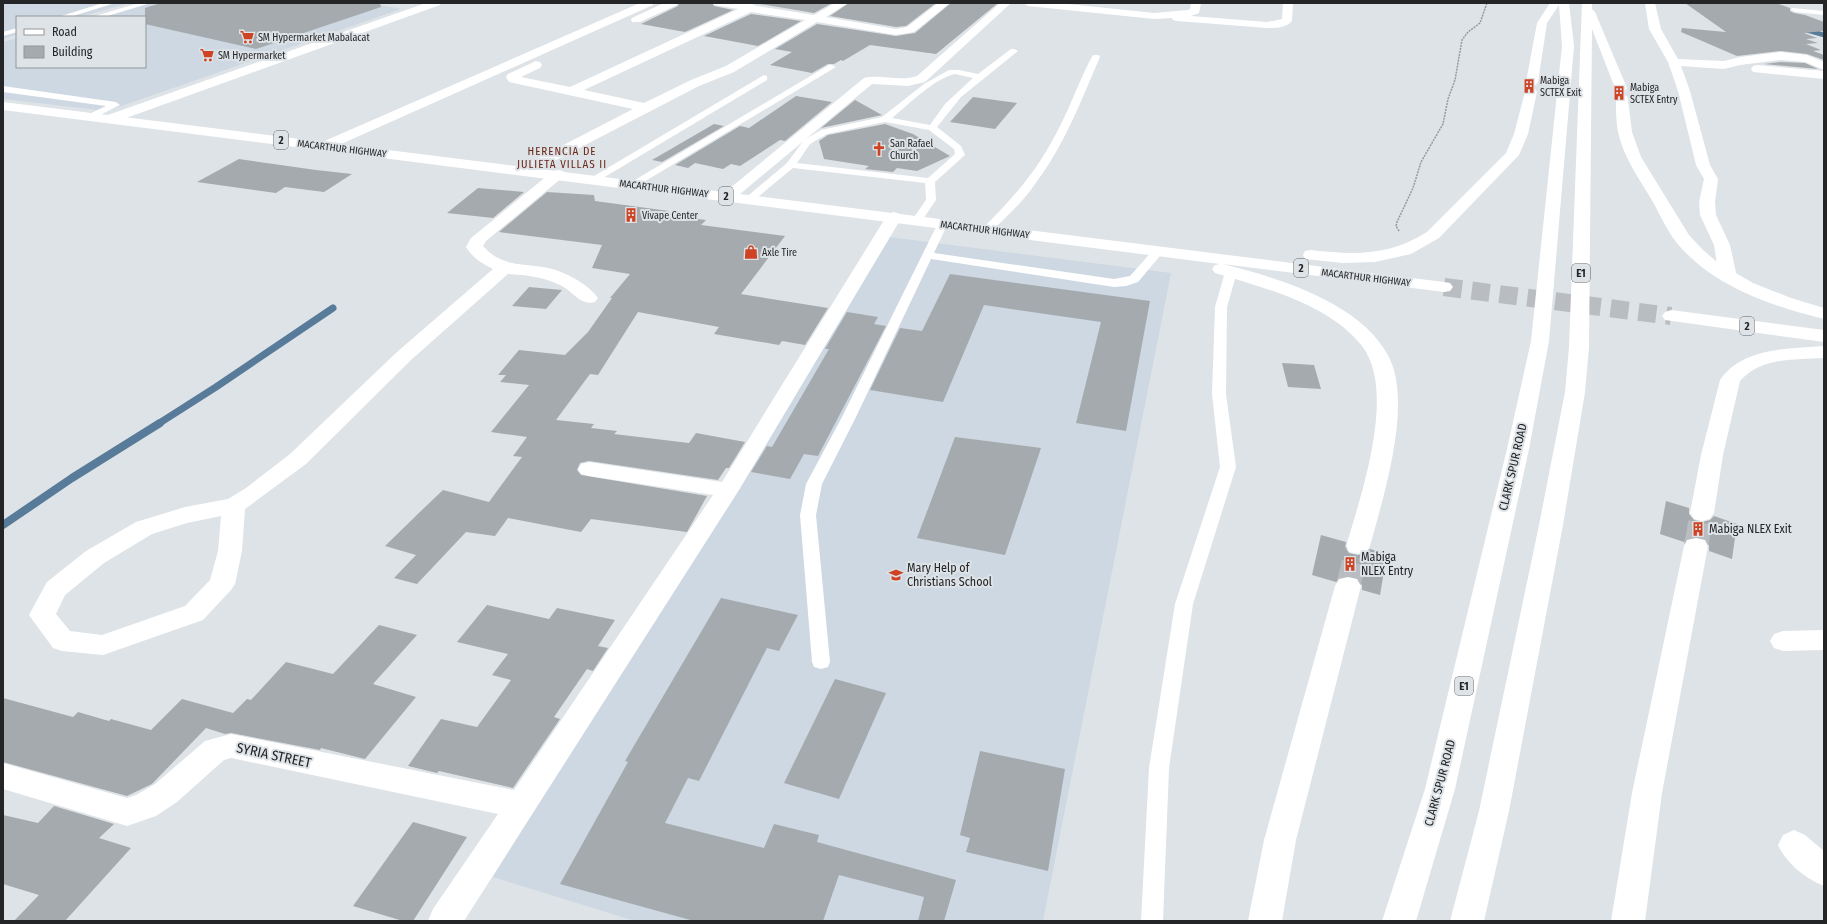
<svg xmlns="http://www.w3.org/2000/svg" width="1827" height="924" font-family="'Fira Sans Condensed',sans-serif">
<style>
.built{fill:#cdd8e2}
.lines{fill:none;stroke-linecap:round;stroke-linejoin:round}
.stream-far2{stroke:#577b99;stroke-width:4.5}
.stream-far1{stroke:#577b99;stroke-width:7}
.stream{stroke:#577b99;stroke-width:8}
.building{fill:#a5aaae}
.highway-tunnel-far1{stroke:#b9bdc1;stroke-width:18;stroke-dasharray:18 10;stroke-linecap:butt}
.highway-tunnel{stroke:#b9bdc1;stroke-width:24;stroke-dasharray:24 12;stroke-linecap:butt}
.path{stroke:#969a9d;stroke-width:1.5;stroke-dasharray:2 1;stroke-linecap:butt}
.lane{fill:#fff;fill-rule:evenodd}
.street{fill:#fff;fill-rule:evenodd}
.highway{fill:#fff;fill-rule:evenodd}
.labels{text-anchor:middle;stroke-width:4;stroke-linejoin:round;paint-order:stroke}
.far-poi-label{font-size:10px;fill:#242527;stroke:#dee3e7;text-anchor:start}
.far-street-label{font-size:10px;fill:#242527;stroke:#dee3e7}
.shield{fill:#dee3e7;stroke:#5c5e61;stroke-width:1}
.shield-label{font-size:11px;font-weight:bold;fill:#242527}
.far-neighbourhood-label{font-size:11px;letter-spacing:1px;fill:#6a2718;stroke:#dee3e7}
.street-label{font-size:12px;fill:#242527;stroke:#dee3e7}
.poi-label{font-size:12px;fill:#242527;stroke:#dee3e7;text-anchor:start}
.near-street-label{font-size:14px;fill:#242527;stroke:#dee3e7}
</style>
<rect width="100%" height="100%" fill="#dee3e7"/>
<g class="built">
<polygon points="3,3 129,3 80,17 17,17 17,35 3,39"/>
<polygon points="143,3 370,3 401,9 107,111 3,99 3,42 17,38 17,67 145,67 145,17 93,17"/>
<polygon points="889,237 1171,273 1043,921 635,921 493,877"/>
</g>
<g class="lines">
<polyline class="stream-far2" points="1806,30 1824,35"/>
<polyline class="stream-far1" points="158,424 216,387 333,308"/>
<polyline class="stream" points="3,525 72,478 160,423"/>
</g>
<g class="building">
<polygon points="161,3 380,3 381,7 256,49 145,24 145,8"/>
<polygon points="679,3 712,3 714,6 733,10 685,32 641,24 678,6"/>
<polygon points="754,3 832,3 814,13"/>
<polygon points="849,3 936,3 906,26 896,27 830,16"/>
<polygon points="951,3 998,3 936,54 870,45 843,61 841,60 834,64 828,64 812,73 770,65 792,52 775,49 817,24 896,36 915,33"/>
<polygon points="1685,3 1776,3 1790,8 1790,11 1794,13 1805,15 1824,22 1824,31 1804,33 1817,38 1806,39 1818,43 1806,44 1821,50 1813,51 1824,55 1824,60 1807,54 1781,51 1737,56 1681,32 1682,28 1726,32"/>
<polygon points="751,14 801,21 758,46 704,36"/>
<polygon points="1781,62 1805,63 1818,69 1764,64"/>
<polygon points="796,96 832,102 785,141 780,140 740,166 731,164 723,169 695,163 688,168 675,165 740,126 749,128"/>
<polygon points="973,97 1017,103 995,129 950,122"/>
<polygon points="855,100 882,115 821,128"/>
<polygon points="714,124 724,126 662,162 652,160"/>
<polygon points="885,124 913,134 950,156 917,171 897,168 893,172 865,169 869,166 824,159 819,141 828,135"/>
<polygon points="239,159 316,170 352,174 324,192 285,187 276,193 197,182"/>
<polygon points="478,188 524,192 493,218 447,213"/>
<polygon points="547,192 594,195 595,201 669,211 665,215 706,220 701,225 785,236 741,294 828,308 805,345 782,341 779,345 714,334 719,327 638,312 598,375 590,374 556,420 594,424 591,428 617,431 614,434 689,443 696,433 745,442 729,468 726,468 718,480 589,461 580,463 577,470 581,475 707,496 687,532 591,519 581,532 508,518 495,536 466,532 417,584 394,578 416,555 385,546 423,509 443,490 489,502 522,457 513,456 527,437 491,432 529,385 500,382 506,375 498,375 519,350 565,355 588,332 612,298 610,298 630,274 592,268 602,245 499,232"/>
<polygon points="950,274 1150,301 1126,431 1076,423 1101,322 984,305 943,402 870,390 900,328 922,331"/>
<polygon points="529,287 562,290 546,309 512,306"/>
<polygon points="847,312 878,317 874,324 886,326 818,456 804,454 790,479 751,472 767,446 772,447 829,349 825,349"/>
<polygon points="1282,363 1314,365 1321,389 1288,387"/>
<polygon points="955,437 1041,448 1005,555 917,538"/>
<polygon points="1666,501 1689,508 1689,514 1694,520 1702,522 1710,520 1714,516 1737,524 1732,559 1709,551 1709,545 1705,539 1696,537 1687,539 1684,542 1660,534"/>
<polygon points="1321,535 1346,542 1345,547 1349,553 1358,555 1367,553 1370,549 1387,554 1380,595 1362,590 1362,585 1357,578 1348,576 1339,578 1336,582 1312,575"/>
<polygon points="721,598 798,615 779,651 767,648 699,781 688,778 665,823 764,848 774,824 819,835 817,842 956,880 944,921 918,921 924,897 839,875 823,921 694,921 560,884 628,762 625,761"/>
<polygon points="487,605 549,619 557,608 615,620 598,646 608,648 593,671 587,669 554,717 560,719 513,788 439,771 437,773 408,766 441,719 477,727 511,680 492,675 508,654 457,642"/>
<polygon points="379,625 417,635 373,684 416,697 365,759 321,748 320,750 231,733 225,734 206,728 152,784 127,796 3,762 3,698 73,717 78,712 109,721 111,719 151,730 182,699 233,713 247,699 251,700 286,662 333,674"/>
<polygon points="835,679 886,693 839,799 784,783"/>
<polygon points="980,751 1065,769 1048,871 966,852 970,838 960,835"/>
<polygon points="54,806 114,824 99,838 131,848 65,921 14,921 39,895 3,884 3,815 38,823"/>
<polygon points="413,822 467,837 413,921 403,921 353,906"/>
</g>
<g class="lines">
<polyline class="highway-tunnel-far1" points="1444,287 1671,316"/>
<g class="highway-tunnel">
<polyline points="1696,546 1702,513"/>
<polyline points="1348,586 1358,546"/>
</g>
<polyline class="path" points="1399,231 1396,226 1397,222 1413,188 1421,162 1443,124 1448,99 1455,80 1462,40 1468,32 1480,23 1487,3"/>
<g class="lane">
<polygon points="103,3 115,3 70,17 58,17"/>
<polygon points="139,3 151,3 104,17 95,16"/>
<polygon points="1792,8 1824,11 1824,15 1795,12 1791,10"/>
<polygon points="17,28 17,32 3,36 3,32"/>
<path d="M1011 49H1014L1018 51 961 97 937 127 961 146 965 155 935 182 936 200 921 222H913L912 220 926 200 925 183 793 168 753 201 749 202 744 199 787 163 804 140 821 130 882 117 924 84 949 70H959L978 74ZM955 74 973 78 945 104 930 125 892 118C908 105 935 78 955 74ZM885 122 929 130 954 149 955 154 928 178 797 163 810 144 827 134Z"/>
<path d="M1093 55H1099L1100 57C1081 101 1064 146 1035 184 1023 202 1007 216 992 231H984L982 229 984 227C1019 192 1040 167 1062 122 1073 100 1081 76 1093 55Z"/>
<polygon points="829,65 832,65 836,67 637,186 633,187 628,184"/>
<polygon points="764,75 767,76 767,80 598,181 590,181 589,179"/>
<polygon points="3,86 116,102 120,105 90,120 87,119 85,117 87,115 106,106 3,92"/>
<polygon points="943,220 948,223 934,253 1114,279 1130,276 1155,248 1163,248 1165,250 1138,282 1126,286 1114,287 931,259 856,417 822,484 816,515 830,662 828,667 821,669 814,667 812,662 800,515 806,484 842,417 938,223"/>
<polygon points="1231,268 1237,272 1227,307 1226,394 1236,467 1193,604 1169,768 1163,921 1141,921 1149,768 1175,604 1220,467 1212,394 1215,307 1225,272"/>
</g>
<g class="street">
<polygon points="426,3 441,3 440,5 115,122 105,122 103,119 105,116"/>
<polygon points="640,3 654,3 653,5 330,149 320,149 318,146 320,143"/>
<polygon points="664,3 678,3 677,5 640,22 632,22 631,20 632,18"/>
<path d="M713 3 752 4 757 6 814 15 835 3H848L826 17 896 29 907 27 938 3H950L914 32 896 35 817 22 734 72 699 86 531 173 526 174 521 173 519 170 521 167 633 109 509 82 506 77 508 74 536 61 540 62 542 65 540 68 521 77 570 87 738 9 714 5ZM751 12 805 20 726 66 691 80 644 103 584 90Z"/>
<path d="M1000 3H1011L925 82 908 86 872 84 734 199 729 201 724 199 721 196 724 193 864 78C881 74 900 82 917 76Z"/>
<path d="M1023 3H1059L1154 13 1188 10 1190 9 1191 3H1201L1199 13 1191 16 1267 22 1282 19 1283 3H1293L1292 21C1286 28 1276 28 1267 28L1177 21 1173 20 1172 18 1154 19 1028 6Z"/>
<polygon points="1645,3 1655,3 1661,29 1678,59 1724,61 1740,57 1781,52 1807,55 1824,62 1824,70 1805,62 1781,60 1740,65 1724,69 1681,66 1690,91 1710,165 1718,179 1715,202 1716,215 1730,245 1737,277 1734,281 1728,282 1722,281 1719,277 1714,245 1700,215 1699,202 1704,179 1696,165 1678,91 1668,62 1649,29"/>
<polygon points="1757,65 1824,71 1824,79 1753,72 1751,69 1753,66"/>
<path d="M558 170 563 171 565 174 563 177 486 241 483 246C501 266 518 263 542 267 560 269 588 283 598 298L595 302C580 306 573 291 560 285 543 277 527 275 508 274L411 360 306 464 245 509 242 551 235 584 231 590 203 620 103 655 62 651 53 648 29 615 47 582 86 551 136 522 185 507 228 499 246 488 290 454 397 352 493 269C481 263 473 258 466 247L471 238 553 171ZM221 516 218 551 210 580 185 606 102 635 70 631 56 614 65 595 104 563 152 534 187 523Z"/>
<polygon points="894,212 900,214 902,217 739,490 464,921 428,921 433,909 498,814 231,758 224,760 177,802 156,816 127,826 3,789 3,763 127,798 136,795 155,784 205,741 231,734 514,790 713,495 589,476 581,474 578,469 581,464 589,462 722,482 886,217 888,214"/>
<polygon points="1824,630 1824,650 1783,651 1774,648 1770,641 1774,634 1783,631"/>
<path d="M1794 830 1805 835 1824 851V886C1806 879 1786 863 1778 845L1783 835Z"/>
</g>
<g class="highway">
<polygon points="1550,3 1569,3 1574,46 1549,341 1529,449 1455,789 1416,921 1382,921 1425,789 1507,449 1531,341 1562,46 1559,5 1547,23 1538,82 1536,85 1528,85 1526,82 1537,23"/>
<polygon points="1582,3 1592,3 1592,9 1595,12 1627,88 1625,91 1617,91 1615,88 1592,29 1589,347 1585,392 1563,525 1509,811 1484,921 1450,921 1479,811 1539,525 1565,392 1569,347"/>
<path d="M1531 88 1535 89 1537 92 1528 134 1519 155 1439 238 1411 254 1375 262 1343 263 1305 259 1303 255 1305 251 1311 250C1355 255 1389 256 1427 232L1506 153 1514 134 1525 92 1527 89Z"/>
<path d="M1622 95 1627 96 1628 99 1632 132 1641 157 1689 235 1702 249 1717 262 1753 283 1791 298 1824 308V319C1771 306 1712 286 1676 242 1666 229 1659 212 1650 197 1638 177 1623 156 1618 132 1616 122 1616 110 1616 99L1617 96Z"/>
<path d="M3 102 1444 282 1450 283 1453 287 1450 291 1444 292 1223 264C1279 278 1369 305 1392 364 1410 413 1383 498 1370 546L1367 552 1358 554 1349 552 1346 546C1361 496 1397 391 1362 346 1329 304 1264 288 1215 273L1212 269 1215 265 1220 264 3 110Z"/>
<polygon points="1671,310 1824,330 1824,342 1665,320 1662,316 1665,312"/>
<path d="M1824 346V358C1794 360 1761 357 1740 381L1723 455 1714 513 1710 519 1702 521 1694 519 1690 513 1701 455 1720 380C1743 347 1788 349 1824 346Z"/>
<polygon points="1696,538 1705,540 1708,546 1662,793 1645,921 1611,921 1632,793 1684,546 1687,540"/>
<polygon points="1348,577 1357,579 1361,586 1296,840 1282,921 1248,921 1264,840 1335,586 1339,579"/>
</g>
</g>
<defs>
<symbol id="supermarket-bare" viewBox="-9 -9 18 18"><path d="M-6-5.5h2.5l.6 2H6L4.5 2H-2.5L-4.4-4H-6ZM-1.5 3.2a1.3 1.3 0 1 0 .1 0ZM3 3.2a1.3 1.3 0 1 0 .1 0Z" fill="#cd4323" stroke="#dee3e7" stroke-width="2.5" paint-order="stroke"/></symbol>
<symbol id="building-bare" viewBox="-9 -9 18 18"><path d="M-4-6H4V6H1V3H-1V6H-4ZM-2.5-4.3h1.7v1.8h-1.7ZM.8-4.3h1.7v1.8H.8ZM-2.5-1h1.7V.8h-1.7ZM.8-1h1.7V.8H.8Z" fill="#cd4323" stroke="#dee3e7" stroke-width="2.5" paint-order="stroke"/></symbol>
<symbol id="church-bare" viewBox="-9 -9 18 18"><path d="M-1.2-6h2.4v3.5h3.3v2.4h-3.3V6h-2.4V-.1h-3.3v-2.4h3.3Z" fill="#cd4323" stroke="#dee3e7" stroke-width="2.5" paint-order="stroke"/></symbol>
<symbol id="shop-bare" viewBox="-9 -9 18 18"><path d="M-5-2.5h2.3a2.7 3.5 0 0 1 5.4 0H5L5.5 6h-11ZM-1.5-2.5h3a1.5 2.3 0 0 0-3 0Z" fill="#cd4323" stroke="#dee3e7" stroke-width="2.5" paint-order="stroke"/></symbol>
<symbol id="school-bare" viewBox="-9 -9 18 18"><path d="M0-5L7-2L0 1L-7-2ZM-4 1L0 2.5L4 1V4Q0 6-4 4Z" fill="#cd4323" stroke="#dee3e7" stroke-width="2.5" paint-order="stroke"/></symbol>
</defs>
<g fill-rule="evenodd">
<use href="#supermarket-bare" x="237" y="27" width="20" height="20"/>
<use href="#supermarket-bare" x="197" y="45" width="20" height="20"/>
<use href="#building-bare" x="1519" y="76" width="20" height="20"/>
<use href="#building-bare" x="1609" y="83" width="20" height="20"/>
<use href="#church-bare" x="869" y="139" width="20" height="20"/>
<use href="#building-bare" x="621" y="205" width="20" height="20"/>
<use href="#shop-bare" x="741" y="242" width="20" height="20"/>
<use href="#building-bare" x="1688" y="519" width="20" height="20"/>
<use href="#building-bare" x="1340" y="554" width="20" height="20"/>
<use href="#school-bare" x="886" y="565" width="20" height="20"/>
</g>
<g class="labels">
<g class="far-poi-label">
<text x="258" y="41">SM Hypermarket Mabalacat</text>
<text x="218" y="59">SM Hypermarket</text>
<text x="1540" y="84">Mabiga<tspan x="1540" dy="12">SCTEX Exit</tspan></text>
<text x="1630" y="91">Mabiga<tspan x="1630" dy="12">SCTEX Entry</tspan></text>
<text x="890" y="147">San Rafael<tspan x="890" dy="12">Church</tspan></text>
<text x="642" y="219">Vivape Center</text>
<text x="762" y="256">Axle Tire</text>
</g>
<g class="far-street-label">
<text transform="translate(342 148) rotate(7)" y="4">MACARTHUR HIGHWAY</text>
<text transform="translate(664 188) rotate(7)" y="4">MACARTHUR HIGHWAY</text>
<text transform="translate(985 229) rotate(7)" y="4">MACARTHUR HIGHWAY</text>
<text transform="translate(1366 277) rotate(7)" y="4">MACARTHUR HIGHWAY</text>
</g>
<g class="shield">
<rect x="274" y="131" width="14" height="18" rx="3"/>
<rect x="719" y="187" width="14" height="18" rx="3"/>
<rect x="1294" y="259" width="14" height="18" rx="3"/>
<rect x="1572" y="264" width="18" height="18" rx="3"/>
<rect x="1740" y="317" width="14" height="18" rx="3"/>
<rect x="1455" y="677" width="18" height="18" rx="3"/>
</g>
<g class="shield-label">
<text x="281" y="144">2</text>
<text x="726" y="200">2</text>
<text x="1301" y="272">2</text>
<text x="1581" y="277">E1</text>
<text x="1747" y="330">2</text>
<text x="1464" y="690">E1</text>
</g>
<g class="far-neighbourhood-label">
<text x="562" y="155">HERENCIA DE<tspan x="562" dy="13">JULIETA VILLAS II</tspan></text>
</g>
<g class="street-label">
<text transform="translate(1513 467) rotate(-77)" y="4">CLARK SPUR ROAD</text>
<text transform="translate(1440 783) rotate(-75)" y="4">CLARK SPUR ROAD</text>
</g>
<g class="poi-label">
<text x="1709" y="533">Mabiga NLEX Exit</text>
<text x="1361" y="561">Mabiga<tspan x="1361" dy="14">NLEX Entry</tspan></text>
<text x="907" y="572">Mary Help of<tspan x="907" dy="14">Christians School</tspan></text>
</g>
<g class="near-street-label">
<text transform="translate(274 755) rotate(12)" y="5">SYRIA STREET</text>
</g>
</g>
<rect width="1827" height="924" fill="none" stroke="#242527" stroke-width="8"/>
<rect x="16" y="16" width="130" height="52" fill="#dee3e7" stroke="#94979a"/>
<rect x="24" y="29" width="20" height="6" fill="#ffffff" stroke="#94979a"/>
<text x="52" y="36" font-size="12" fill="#242527">Road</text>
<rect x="24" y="46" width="20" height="12" fill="#a5aaae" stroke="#94979a"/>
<text x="52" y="56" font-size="12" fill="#242527">Building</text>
</svg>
